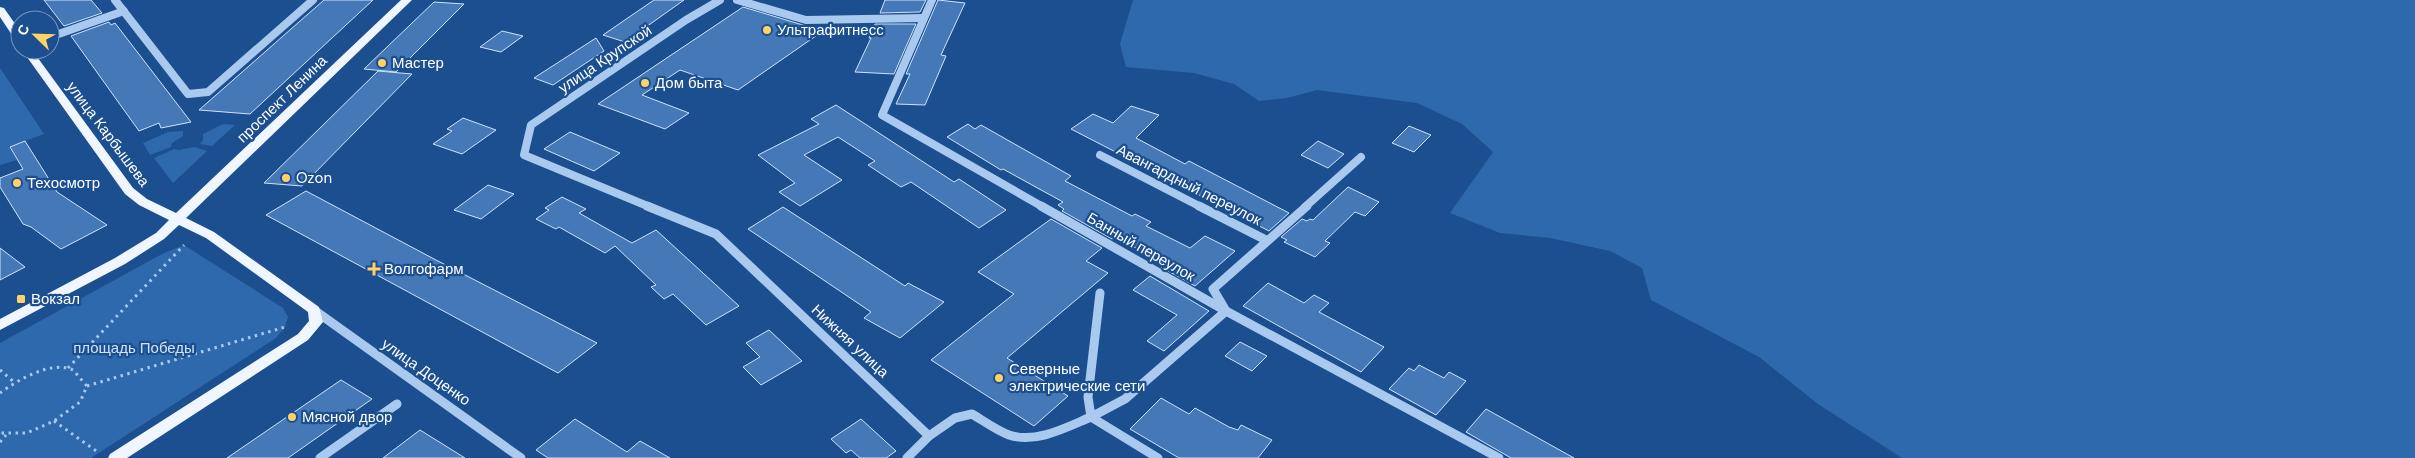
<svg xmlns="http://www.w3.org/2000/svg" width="2415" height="458" font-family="'DM Sans',sans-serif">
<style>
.green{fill:#2e69ad}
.building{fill:#4478b7;stroke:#cfe3fa}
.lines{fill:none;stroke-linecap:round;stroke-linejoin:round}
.path{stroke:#a9c9ee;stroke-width:3;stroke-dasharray:2.5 4.5;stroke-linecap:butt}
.minor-far1{stroke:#a9c9ee;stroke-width:8}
.minor{stroke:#a9c9ee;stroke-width:9}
.major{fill:#f0f6ff;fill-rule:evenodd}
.poi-dot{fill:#ffd166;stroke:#1b4f8f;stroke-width:2}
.labels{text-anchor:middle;stroke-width:4.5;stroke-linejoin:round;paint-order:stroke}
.poi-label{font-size:15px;fill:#fff;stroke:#1b4f8f;text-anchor:start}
.street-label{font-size:15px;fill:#fff;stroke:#1b4f8f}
.park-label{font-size:15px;fill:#cfe3fa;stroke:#1b4f8f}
</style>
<rect width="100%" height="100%" fill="#1b4f8f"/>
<g class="green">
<polygon points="1133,0 2415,0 2415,458 1902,458 1818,404 1759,357 1651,300 1642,268 1610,251 1550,238 1500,233 1450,213 1493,152 1462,124 1417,103 1317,90 1287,98 1259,101 1234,84 1194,73 1126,67 1120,44"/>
<polygon points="0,68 44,134 9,147 17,160 0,165"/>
<polygon points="223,124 235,125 212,146 200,144 203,140 203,134"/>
<polygon points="183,131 183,136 172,143 171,147 150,155 143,143 168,132"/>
<polygon points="194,147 207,151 173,183 154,158 174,149 179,150"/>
<polygon points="184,245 283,308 288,317 285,327 276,338 91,458 0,458 0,343 162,254"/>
</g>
<g class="building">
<polygon points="44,0 91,0 102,13 64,26"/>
<polygon points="324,0 373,0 250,114 199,110"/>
<polygon points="654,0 684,0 625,42 603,35"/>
<polygon points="885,0 926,0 920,12 880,13"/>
<polygon points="938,0 965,3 941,55 946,56 925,105 896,104 910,74 906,74"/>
<polygon points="434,2 464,4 396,72 364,69"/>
<polygon points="743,7 823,31 738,90 680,70 642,95 689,113 665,129 598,104"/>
<polygon points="109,22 111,25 115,23 191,122 161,128 159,123 139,131 71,36"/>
<polygon points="875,24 916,24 894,74 855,72 871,38 869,38"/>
<polygon points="502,31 523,36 501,52 480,47"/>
<polygon points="596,38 604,51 553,85 534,78"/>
<polygon points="378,71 412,74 302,186 264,183"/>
<polygon points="836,105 954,182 959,179 1006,210 979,228 911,182 901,187 868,165 875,161 838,137 804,155 842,180 800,206 779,192 795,183 758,155 819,124 811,119"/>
<polygon points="1131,106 1159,115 1136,138 1185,164 1189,161 1289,213 1269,231 1071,129 1093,114 1113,123"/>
<polygon points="463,118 496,130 462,154 433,144 452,131 447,129"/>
<polygon points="968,124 975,129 981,125 1071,176 1065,181 1132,216 1135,214 1151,222 1146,226 1190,248 1205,236 1235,251 1195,286 1161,267 1165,263 1115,237 1112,239 1062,211 1064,209 1058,205 1063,202 1003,169 1001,170 947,137"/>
<polygon points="1409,126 1431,135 1414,152 1392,143"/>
<polygon points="570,132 620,153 594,171 544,149"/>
<polygon points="25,141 57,192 107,225 61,249 31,227 23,224 0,187 0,178 23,169 10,147"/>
<polygon points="1318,141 1344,154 1328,168 1301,155"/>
<polygon points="488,185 514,194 481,219 454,210"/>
<polygon points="1348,187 1379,202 1365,216 1355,212 1325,241 1330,243 1315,257 1284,242 1287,240 1281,237 1302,219 1307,221 1310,219 1313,220"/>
<polygon points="306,191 436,260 597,343 558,373 266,215"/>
<polygon points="562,197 586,209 579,213 632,243 656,230 739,306 706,325 673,294 664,299 651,287 656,285 615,246 605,253 559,227 556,229 536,219 549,210 545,208"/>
<polygon points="783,207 905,286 908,283 944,302 900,338 864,318 871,312 748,229"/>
<polygon points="1051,219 1102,248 1086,261 1108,273 1007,358 1068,396 1034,426 931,360 1014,294 978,272"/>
<polygon points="0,248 25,267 0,280"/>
<polygon points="1150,276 1209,311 1164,351 1147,341 1177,315 1133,290"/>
<polygon points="1268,283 1304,303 1314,295 1329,303 1319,312 1384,347 1361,372 1243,306"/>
<polygon points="769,330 802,361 761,385 743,367 760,357 746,343"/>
<polygon points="1240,342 1267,356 1252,371 1225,356"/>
<polygon points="1419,365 1444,378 1449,372 1466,381 1436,415 1389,389 1409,368 1414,371"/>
<polygon points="341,380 372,399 288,458 227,458"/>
<polygon points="1161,398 1189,414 1195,408 1229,427 1238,430 1241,425 1272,440 1258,458 1179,458 1130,429"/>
<polygon points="1486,409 1574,458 1511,458 1466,432"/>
<polygon points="575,419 627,452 640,441 670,458 548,458 536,450"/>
<polygon points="861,419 896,451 886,458 860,458 851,450 846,453 831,439"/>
<polygon points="420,430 465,458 383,458"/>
</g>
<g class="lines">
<g class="path">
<polyline points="68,368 184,245"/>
<polyline points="0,370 14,382"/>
<polyline points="87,386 285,327"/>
<path d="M0 393C18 380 51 360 73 370L87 386 80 402 54 421 27 433H0"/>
<polyline points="54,421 99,453"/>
<polyline points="0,442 6,435"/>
</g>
<g class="minor-far1">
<polyline points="115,0 188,94 208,92 313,0"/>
<polyline points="737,0 806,20 923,18"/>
<polyline points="932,0 882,115 1043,207"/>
<polyline points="50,37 124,11"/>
<polyline points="1100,155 1201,207"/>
<polyline points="650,207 524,155 531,125 686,20 720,0"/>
<polyline points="1305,207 1361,157"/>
</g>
<g class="minor">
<path d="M647 206 716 234 929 436 955 418 972 414C984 421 996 430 1009 435 1036 444 1067 427 1091 417L1158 458"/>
<polyline points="1041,206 1226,311 1499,458"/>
<polyline points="1199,206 1266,240"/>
<polyline points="1100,293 1088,397 1091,417 1125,399 1226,311 1213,289 1307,206"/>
<polyline points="314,310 521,458"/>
<polyline points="320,458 397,404"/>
<polyline points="907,458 929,436"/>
</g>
<g class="major">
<polygon points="401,0 412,0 186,218 214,232 319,307 323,322 308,340 127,458 108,458 110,454 298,334 309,321 308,312 206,238 179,225 164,239 125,264 0,330 0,319 115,258 156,233 169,220 139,205 125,194 22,50 32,50 133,188 147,199 176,213"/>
<polygon points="0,7 4,8 20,31 20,42 16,41 0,17"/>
</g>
</g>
<g class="poi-dot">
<circle cx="767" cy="30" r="5"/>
<circle cx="382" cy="63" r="5"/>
<circle cx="645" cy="83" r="5"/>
<circle cx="286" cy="178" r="5"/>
<circle cx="17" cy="183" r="5"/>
<path d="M371.5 261.5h5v5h5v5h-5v5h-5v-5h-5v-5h5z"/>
<rect x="16" y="294" width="10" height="10" rx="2.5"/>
<circle cx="999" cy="378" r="5"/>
<circle cx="292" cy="417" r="5"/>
</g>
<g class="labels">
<g class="poi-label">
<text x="777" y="35">Ультрафитнесс</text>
<text x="392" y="68">Мастер</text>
<text x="655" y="88">Дом быта</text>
<text x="296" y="183">Ozon</text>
<text x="27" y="188">Техосмотр</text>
<text x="384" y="274">Волгофарм</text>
<text x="31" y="304">Вокзал</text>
<text x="1009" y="374">Северные<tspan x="1009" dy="17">электрические сети</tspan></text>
<text x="302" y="422">Мясной двор</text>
</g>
<g class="street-label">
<text transform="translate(605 59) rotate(-34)" y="5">улица Крупской</text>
<text transform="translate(282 99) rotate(-44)" y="5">проспект Ленина</text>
<text transform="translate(108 134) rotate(53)" y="5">улица Карбышева</text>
<text transform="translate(1189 185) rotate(27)" y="5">Авангардный переулок</text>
<text transform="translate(1141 247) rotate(30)" y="5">Банный переулок</text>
<text transform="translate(850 341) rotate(43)" y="5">Нижняя улица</text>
<text transform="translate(426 372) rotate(35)" y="5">улица Доценко</text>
</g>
<g class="park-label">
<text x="134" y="353">площадь Победы</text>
</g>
</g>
<g transform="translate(35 35) rotate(293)"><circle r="24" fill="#1b4f8f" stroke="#7695bc"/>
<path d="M0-4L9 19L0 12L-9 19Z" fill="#ffd166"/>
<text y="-8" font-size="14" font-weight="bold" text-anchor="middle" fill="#ffffff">С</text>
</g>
</svg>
